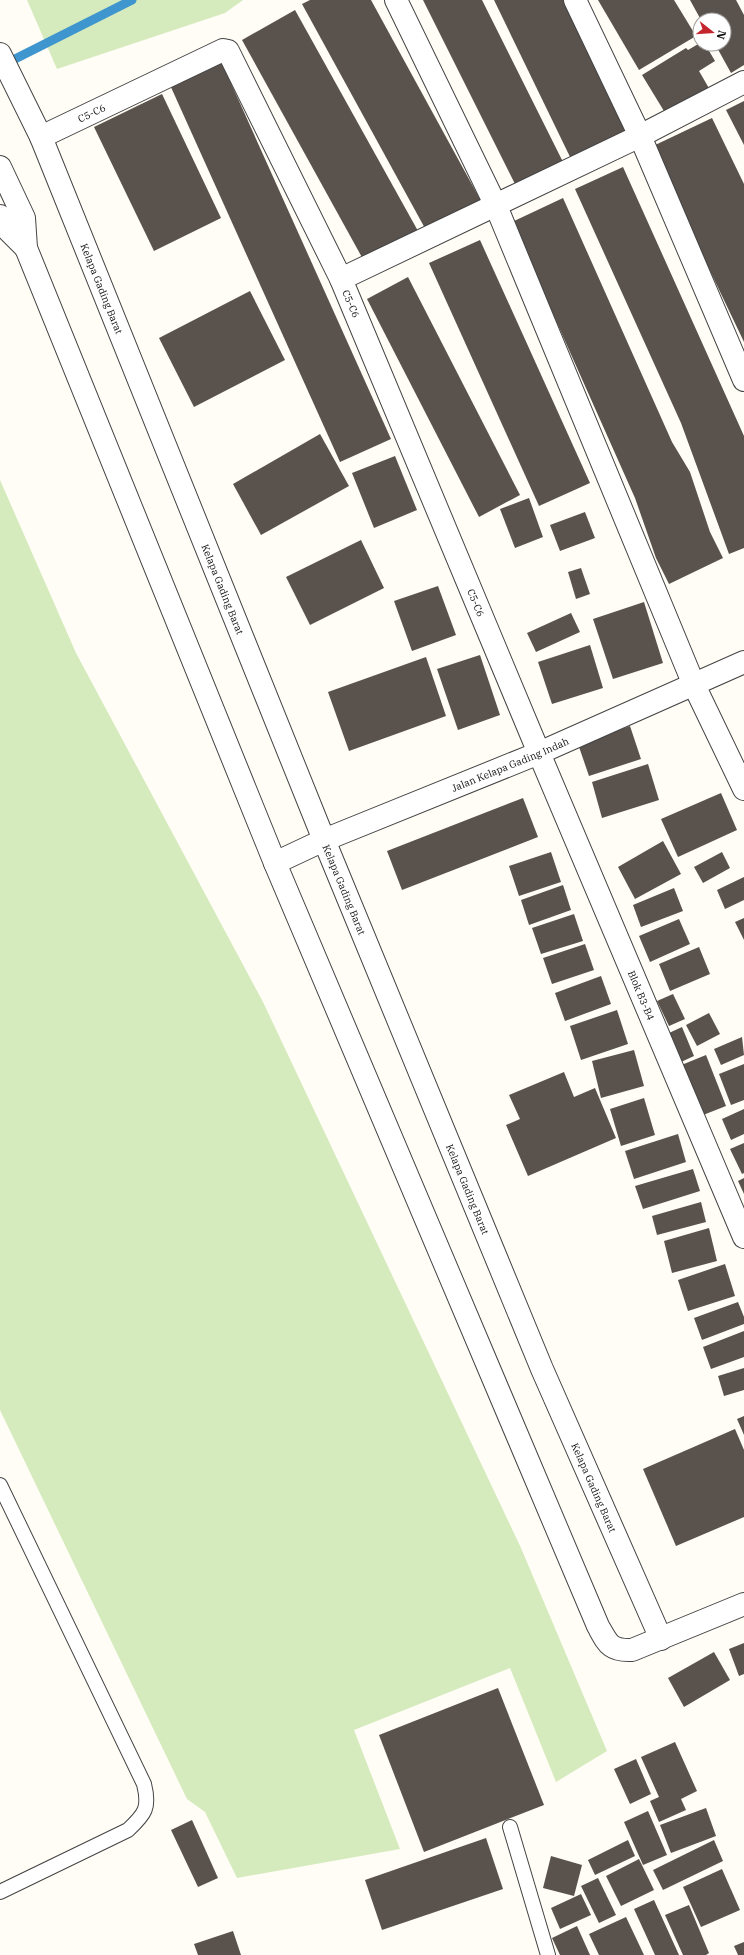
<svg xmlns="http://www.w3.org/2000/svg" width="744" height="1955" font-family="'IBM Plex Serif',serif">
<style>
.green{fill:#d5ebbd}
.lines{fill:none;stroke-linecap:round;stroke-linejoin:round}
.stream{stroke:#3f96cf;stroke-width:9}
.building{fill:#5a524d}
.lane-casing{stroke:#444;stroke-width:16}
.street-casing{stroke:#444;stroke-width:24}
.lane{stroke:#fff;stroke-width:14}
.street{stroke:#fff;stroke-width:22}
.labels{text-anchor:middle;stroke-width:4;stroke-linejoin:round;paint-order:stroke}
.street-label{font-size:10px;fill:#111;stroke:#fff}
</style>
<rect width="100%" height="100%" fill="#fffdf5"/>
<g class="green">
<polygon points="27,0 243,0 225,13 57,69"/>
<polygon points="0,480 76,653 263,1002 521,1548 607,1751 556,1782 510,1668 354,1730 400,1849 237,1878 205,1812 187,1799 0,1410"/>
</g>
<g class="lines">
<polyline class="stream" points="5,64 132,0"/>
</g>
<g class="building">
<polygon points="310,0 371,0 481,201 427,232 302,4"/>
<polygon points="423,0 482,0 563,162 516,186"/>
<polygon points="494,0 565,0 629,133 572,161"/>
<polygon points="598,0 674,0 696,36 639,70"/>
<polygon points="690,0 736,0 744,15 744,65 731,73 715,44 724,44 724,20 701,20"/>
<polygon points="295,10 418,231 364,261 242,40"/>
<polygon points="700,43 705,44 715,61 699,71 710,90 667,116 642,75 686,48 688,50"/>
<polygon points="221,61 391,439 340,462 170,85"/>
<polygon points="162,94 221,218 154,251 94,127"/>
<polygon points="744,101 744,145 726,110"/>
<polygon points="712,118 744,184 744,342 651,147"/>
<polygon points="623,167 744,436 744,548 729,554 681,423 575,189"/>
<polygon points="563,198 672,442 690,472 710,532 723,558 669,584 656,558 635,498 512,222"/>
<polygon points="480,240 590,483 539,506 429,263"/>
<polygon points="408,277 520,495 479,517 367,299"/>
<polygon points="250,291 285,360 194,407 159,338"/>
<polygon points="320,434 349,486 261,535 233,484"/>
<polygon points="395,456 417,510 374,528 352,473"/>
<polygon points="529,498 543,537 515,548 500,509"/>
<polygon points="585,512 595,538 560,551 550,525"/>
<polygon points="361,540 384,588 310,625 286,577"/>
<polygon points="581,568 590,594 576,599 568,572"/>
<polygon points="438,586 456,635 412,651 394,601"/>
<polygon points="644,602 663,663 613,679 593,619"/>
<polygon points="571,613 580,632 536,652 527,633"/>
<polygon points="590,645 603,688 552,704 538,662"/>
<polygon points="480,655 500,715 458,730 437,669"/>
<polygon points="426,657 446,716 349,751 328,692"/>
<polygon points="630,726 641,759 589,776 578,744"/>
<polygon points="648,764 659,800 602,818 592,782"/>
<polygon points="721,793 737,830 678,857 661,819"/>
<polygon points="523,798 538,837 402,890 387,851"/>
<polygon points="663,841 681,874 635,899 618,867"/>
<polygon points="551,852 561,882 519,896 509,866"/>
<polygon points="722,852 730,868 703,883 694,867"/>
<polygon points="744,877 744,900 725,909 717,890"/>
<polygon points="563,885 571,910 529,925 521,900"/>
<polygon points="674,888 683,911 641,927 633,905"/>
<polygon points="574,914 583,941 541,954 532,928"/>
<polygon points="744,918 744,940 735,922"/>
<polygon points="679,919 690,944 650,962 639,936"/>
<polygon points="585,944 594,970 552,984 543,958"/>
<polygon points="699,947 710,974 670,991 659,964"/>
<polygon points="601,976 611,1004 565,1021 555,993"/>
<polygon points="673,994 685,1019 669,1026 657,1001"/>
<polygon points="617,1010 628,1044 581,1060 570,1026"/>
<polygon points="709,1013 720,1034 697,1046 686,1025"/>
<polygon points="682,1027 694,1056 681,1062 669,1033"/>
<polygon points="742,1037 744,1055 721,1065 714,1049"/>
<polygon points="634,1050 644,1086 601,1098 592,1061"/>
<polygon points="706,1055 726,1106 698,1117 679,1066"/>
<polygon points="744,1064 744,1100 731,1105 719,1074"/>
<polygon points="564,1072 574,1097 595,1088 616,1138 528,1176 506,1125 520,1119 509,1095"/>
<polygon points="644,1098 655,1135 621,1146 610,1109"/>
<polygon points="744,1109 744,1134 731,1140 722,1119"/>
<polygon points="678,1134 686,1162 634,1179 625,1151"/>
<polygon points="744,1143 744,1173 742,1174 730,1149"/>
<polygon points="693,1169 700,1191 643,1209 635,1186"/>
<polygon points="744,1178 744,1194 738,1181"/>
<polygon points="701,1202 706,1222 657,1235 652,1216"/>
<polygon points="709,1228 717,1261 672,1273 664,1241"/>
<polygon points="725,1264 735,1296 688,1311 678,1280"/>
<polygon points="738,1302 744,1317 744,1324 702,1340 694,1318"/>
<polygon points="744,1331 744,1357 711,1369 703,1347"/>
<polygon points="744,1368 744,1390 724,1396 718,1376"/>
<polygon points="744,1416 744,1435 737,1419"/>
<polygon points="735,1429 744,1450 744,1517 676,1546 643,1469"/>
<polygon points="744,1643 744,1674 739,1676 729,1649"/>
<polygon points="714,1652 730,1680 684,1707 668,1678"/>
<polygon points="498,1688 544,1805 424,1852 379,1735"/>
<polygon points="675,1742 697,1791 681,1799 686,1810 659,1822 650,1801 659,1797 641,1757"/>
<polygon points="636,1759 651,1794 630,1804 614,1769"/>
<polygon points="706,1808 716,1836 671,1853 660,1825"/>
<polygon points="648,1811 667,1855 643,1865 624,1822"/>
<polygon points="192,1820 218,1878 198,1887 171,1830"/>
<polygon points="486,1838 503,1889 382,1930 365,1880"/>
<polygon points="628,1840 635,1856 595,1875 588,1860"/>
<polygon points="714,1840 723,1861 663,1890 653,1870"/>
<polygon points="551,1856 582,1865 574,1896 543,1888"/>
<polygon points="639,1859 654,1890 621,1906 606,1876"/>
<polygon points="722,1869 740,1910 701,1927 683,1887"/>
<polygon points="598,1878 616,1915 599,1923 581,1886"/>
<polygon points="581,1894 591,1915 560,1929 551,1908"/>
<polygon points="654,1900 679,1955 655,1955 634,1909"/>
<polygon points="689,1905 709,1953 706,1955 683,1955 665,1915"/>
<polygon points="626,1917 644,1955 599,1955 589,1934"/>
<polygon points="577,1926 590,1955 560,1955 552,1938"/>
<polygon points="233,1931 241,1955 198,1955 194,1944"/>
<polygon points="744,1942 744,1955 738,1955 734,1946"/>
</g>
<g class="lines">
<defs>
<g id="lane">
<path d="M0 1485 144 1784C150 1808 145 1814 128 1830L0 1892"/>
<polyline points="510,1827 548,1955"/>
</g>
<g id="street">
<polyline points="396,0 496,206 694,685 744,789"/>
<polyline points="575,0 640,136 744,380"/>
<path id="s1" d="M0 54 41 137 324 840 542 1369 661 1639"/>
<path id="s2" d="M41 137 223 50 228 51 341 279 539 753 744 1237"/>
<path d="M0 167 24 218 26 248 275 863 598 1626C608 1644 610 1651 632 1650L744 1604"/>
<polyline points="0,216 6,228 26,248"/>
<polyline points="341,279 640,136 744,82"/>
<path id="s3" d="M275 863 324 840 539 753 744 662"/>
</g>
</defs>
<use href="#lane" class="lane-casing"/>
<use href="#street" class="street-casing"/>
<use href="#lane" class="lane"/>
<use href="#street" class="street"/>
</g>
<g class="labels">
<g class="street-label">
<text dy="4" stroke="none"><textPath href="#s2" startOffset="56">C5-C6</textPath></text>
<text dy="4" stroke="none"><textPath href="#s1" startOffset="256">Kelapa Gading Barat</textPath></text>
<text dy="4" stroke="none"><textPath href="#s2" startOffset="488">C5-C6</textPath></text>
<text dy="4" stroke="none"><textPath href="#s1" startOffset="580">Kelapa Gading Barat</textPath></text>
<text dy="4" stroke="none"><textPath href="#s2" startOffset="812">C5-C6</textPath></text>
<text dy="4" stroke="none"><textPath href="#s3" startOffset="255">Jalan Kelapa Gading Indah</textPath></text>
<text dy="4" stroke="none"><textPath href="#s1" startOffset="904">Kelapa Gading Barat</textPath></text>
<text dy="4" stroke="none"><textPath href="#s2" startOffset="1238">Blok B3-B4</textPath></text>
<text dy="4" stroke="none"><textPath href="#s1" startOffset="1228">Kelapa Gading Barat</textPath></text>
<text dy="4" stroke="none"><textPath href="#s1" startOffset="1552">Kelapa Gading Barat</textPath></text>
</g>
</g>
<g transform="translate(712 32) rotate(107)"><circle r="19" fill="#ffffff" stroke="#a0a0a0"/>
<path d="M0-3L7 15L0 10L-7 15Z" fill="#c4262e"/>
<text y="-6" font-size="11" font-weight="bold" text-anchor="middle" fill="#111111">N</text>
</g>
</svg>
